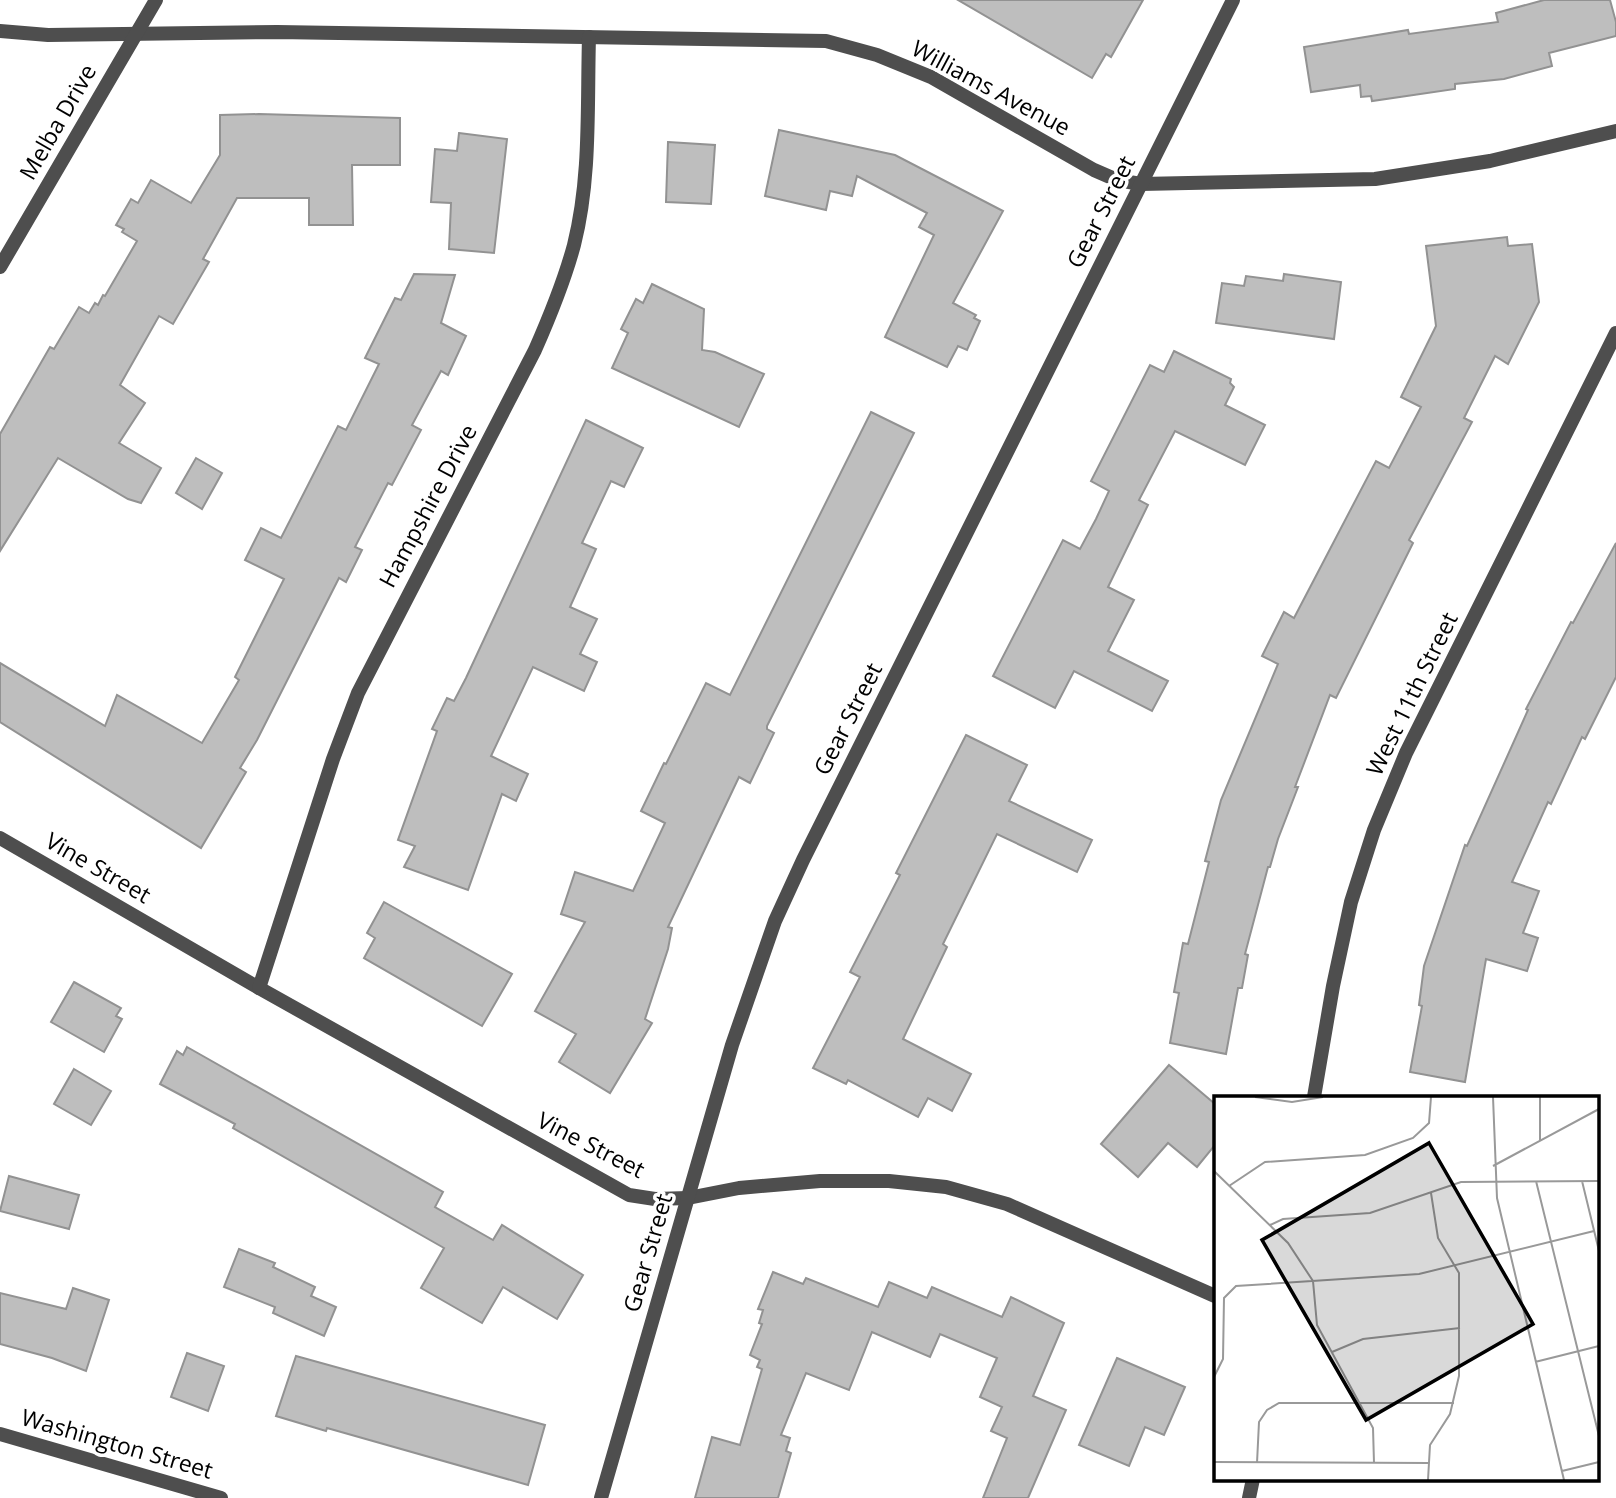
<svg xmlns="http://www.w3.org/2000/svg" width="1616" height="1498" font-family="'Open Sans',sans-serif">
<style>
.building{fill:#bebebe;stroke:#929292;stroke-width:2}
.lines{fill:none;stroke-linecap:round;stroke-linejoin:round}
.street{stroke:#4e4e4e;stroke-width:14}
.labels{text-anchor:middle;stroke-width:7;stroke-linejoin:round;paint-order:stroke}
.street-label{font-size:23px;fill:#000;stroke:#fff}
.inset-road{fill:none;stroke:#999;stroke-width:2}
.view{fill:#000;fill-opacity:0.15;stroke:#000;stroke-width:3.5}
.inset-edge{fill:none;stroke:#000;stroke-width:3.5}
</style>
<rect width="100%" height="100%" fill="#fff"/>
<g class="building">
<polygon points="958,0 1143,0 1111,57 1106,54 1092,78"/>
<polygon points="1544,0 1610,0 1616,22 1616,36 1549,53 1552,66 1504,79 1455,84 1455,89 1372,101 1371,96 1361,97 1360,85 1311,92 1304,47 1408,30 1409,34 1498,22 1496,13"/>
<polygon points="259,114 400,118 400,165 352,165 353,225 309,225 309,198 237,198 203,259 209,262 173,324 159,316 120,385 145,403 119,443 161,468 141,503 128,499 58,458 0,551 0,434 50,347 54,349 79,307 89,313 95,303 98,305 103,295 105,296 137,241 122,232 124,229 116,225 131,199 138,203 151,180 191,203 220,155 220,115"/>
<polygon points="779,130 895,155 1003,211 953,303 976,315 974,318 980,321 967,350 958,346 947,367 885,337 934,235 919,227 927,213 857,176 852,196 830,191 826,210 765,196"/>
<polygon points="459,133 507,139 494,253 449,249 451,203 431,202 435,149 457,151"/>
<polygon points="668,142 715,145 711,204 666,202"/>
<polygon points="1507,237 1508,246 1532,244 1539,302 1508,364 1495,356 1464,418 1472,422 1409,540 1413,543 1336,698 1330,695 1295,787 1298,787 1278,839 1270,867 1268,867 1245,954 1248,955 1242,988 1238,988 1226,1054 1170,1043 1179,993 1174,992 1183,943 1188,944 1209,862 1205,861 1221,800 1278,664 1262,656 1284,612 1294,618 1376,461 1389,468 1421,407 1401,397 1436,326 1426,246"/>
<polygon points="414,274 455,275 441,323 466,336 448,375 441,371 412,425 421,430 392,485 388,483 355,547 362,550 346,582 339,578 257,740 240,768 246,772 201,848 0,722 0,663 105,726 117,695 202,743 239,680 235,677 284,579 245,560 261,528 281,538 338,426 346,430 379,364 365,358 395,298 401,300"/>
<polygon points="1284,274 1341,282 1334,339 1216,323 1222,283 1244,286 1246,276 1283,281"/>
<polygon points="652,284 704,309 702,350 715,352 764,374 739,427 612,368 628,333 621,329 636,299 643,303"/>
<polygon points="1174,351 1231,379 1230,383 1234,387 1225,405 1265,425 1245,465 1175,431 1139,500 1148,505 1108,587 1134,600 1108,651 1168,681 1152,711 1074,671 1055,708 993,676 1063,540 1080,549 1096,519 1109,491 1091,481 1150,365 1164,372"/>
<polygon points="871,412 914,433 767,726 767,729 774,733 750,783 739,777 668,927 672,928 668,949 645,1019 652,1023 610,1093 559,1062 576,1034 535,1011 585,922 561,914 575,872 633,891 665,823 641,811 664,763 666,764 706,683 730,695"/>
<polygon points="586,420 643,448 624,487 611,481 582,543 596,549 570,607 597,619 580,654 597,662 584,691 533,667 491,756 528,774 516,801 502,794 468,890 404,867 415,846 398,840 437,731 432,729 447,698 454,701 466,678"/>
<polygon points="196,458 222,473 202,509 176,493"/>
<polygon points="1616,543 1616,677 1585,739 1582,737 1551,804 1548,802 1512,882 1539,891 1523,933 1538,938 1527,971 1486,959 1465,1082 1410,1072 1422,1006 1419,1005 1424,966 1465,845 1467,846 1528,710 1526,709 1571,622 1573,623"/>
<polygon points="966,735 1027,765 1009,801 1092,840 1077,872 997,834 943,944 947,947 903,1039 971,1074 952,1111 928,1098 918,1117 848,1080 846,1084 813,1068 860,977 850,972 900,875 896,873"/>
<polygon points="384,902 512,974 482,1026 364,958 375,938 367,933"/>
<polygon points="74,982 121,1008 116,1016 122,1019 104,1052 51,1022"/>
<polygon points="187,1047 443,1192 435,1207 493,1240 502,1225 583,1275 557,1319 503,1287 482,1323 421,1288 444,1248 233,1128 235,1124 160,1084 177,1051 183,1055"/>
<polygon points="1169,1065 1215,1104 1215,1145 1197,1167 1168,1143 1138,1177 1101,1144"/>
<polygon points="74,1069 111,1091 91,1125 54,1104"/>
<polygon points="9,1176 79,1195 69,1229 0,1211"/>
<polygon points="239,1249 275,1263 273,1267 315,1287 311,1296 336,1307 324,1336 273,1313 275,1307 224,1287"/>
<polygon points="773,1272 803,1284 806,1278 878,1307 889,1282 927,1298 932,1287 1002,1317 1011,1297 1064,1323 1033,1396 1066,1410 1028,1498 983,1498 1007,1438 991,1431 1002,1407 980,1397 997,1358 940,1334 930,1357 872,1332 849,1390 806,1373 781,1435 790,1438 786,1451 791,1453 778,1498 695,1498 712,1437 740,1445 762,1369 757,1367 760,1360 750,1355 762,1324 759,1323 763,1310 758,1309"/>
<polygon points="73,1288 109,1300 86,1371 52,1358 0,1344 0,1293 66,1309"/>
<polygon points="187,1353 224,1366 208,1411 171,1397"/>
<polygon points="296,1356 545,1425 528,1485 327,1428 326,1431 276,1416"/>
<polygon points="1117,1358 1185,1387 1164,1435 1145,1427 1129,1466 1079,1445"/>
</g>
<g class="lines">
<g class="street">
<polyline points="0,31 48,35 277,32 826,41 877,55 931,77 1094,170 1117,180 1141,184 1375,179 1490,161 1616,131"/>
<polyline points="0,267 156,0"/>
<polyline points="0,838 259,988 629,1195 655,1199 688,1198 739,1188 820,1181 889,1181 946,1187 1007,1204 1215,1296"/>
<path d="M259 988 333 759 358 693 535 350C550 316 564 282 574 245 591 178 587 106 589 37"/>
<polyline points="1314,1097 1333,986 1351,902 1374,830 1406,753 1616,333"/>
<polyline points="0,1434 221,1498"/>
<polyline points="601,1498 732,1045 775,921 803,860 1233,0"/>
<polyline points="1249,1498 1253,1479"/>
</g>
</g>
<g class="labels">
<g class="street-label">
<text transform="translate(991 88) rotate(28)" y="8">Williams Avenue</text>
<text transform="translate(58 122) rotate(-60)" y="8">Melba Drive</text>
<text transform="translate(1101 212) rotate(-63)" y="8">Gear Street</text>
<text transform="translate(428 506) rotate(-62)" y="8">Hampshire Drive</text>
<text transform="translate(1412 694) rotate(-64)" y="8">West 11th Street</text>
<text transform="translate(848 719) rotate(-63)" y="8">Gear Street</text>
<text transform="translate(98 868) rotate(30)" y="8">Vine Street</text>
<text transform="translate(591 1145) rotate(27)" y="8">Vine Street</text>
<text transform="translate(648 1253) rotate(-74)" y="8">Gear Street</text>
<text transform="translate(117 1444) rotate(16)" y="8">Washington Street</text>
</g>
</g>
<g transform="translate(1214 1096)">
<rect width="385" height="385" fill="#fff"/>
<path class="inset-road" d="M41 1 78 6 109 1M279 1 283 102 350 384M326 1V45M279 70 385 13M0 75 74 147 99 185 103 229 159 332 160 367M322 85 385 340M368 85 385 155M15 90 51 66 151 59 199 42 215 27 217 1M56 129 69 123 156 117 247 86 385 85M118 256 149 243 246 232M321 266 385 250M0 281 9 263 10 202 22 190 205 178 380 135M0 366 215 367M43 367 45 326 53 314 65 307H240M348 375 385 366M214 384 216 349 236 318 245 280V177L224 142 217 97"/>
<path class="view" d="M215 47 319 228 152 324 48 144Z"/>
<rect width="385" height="385" class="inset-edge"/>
</g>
</svg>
